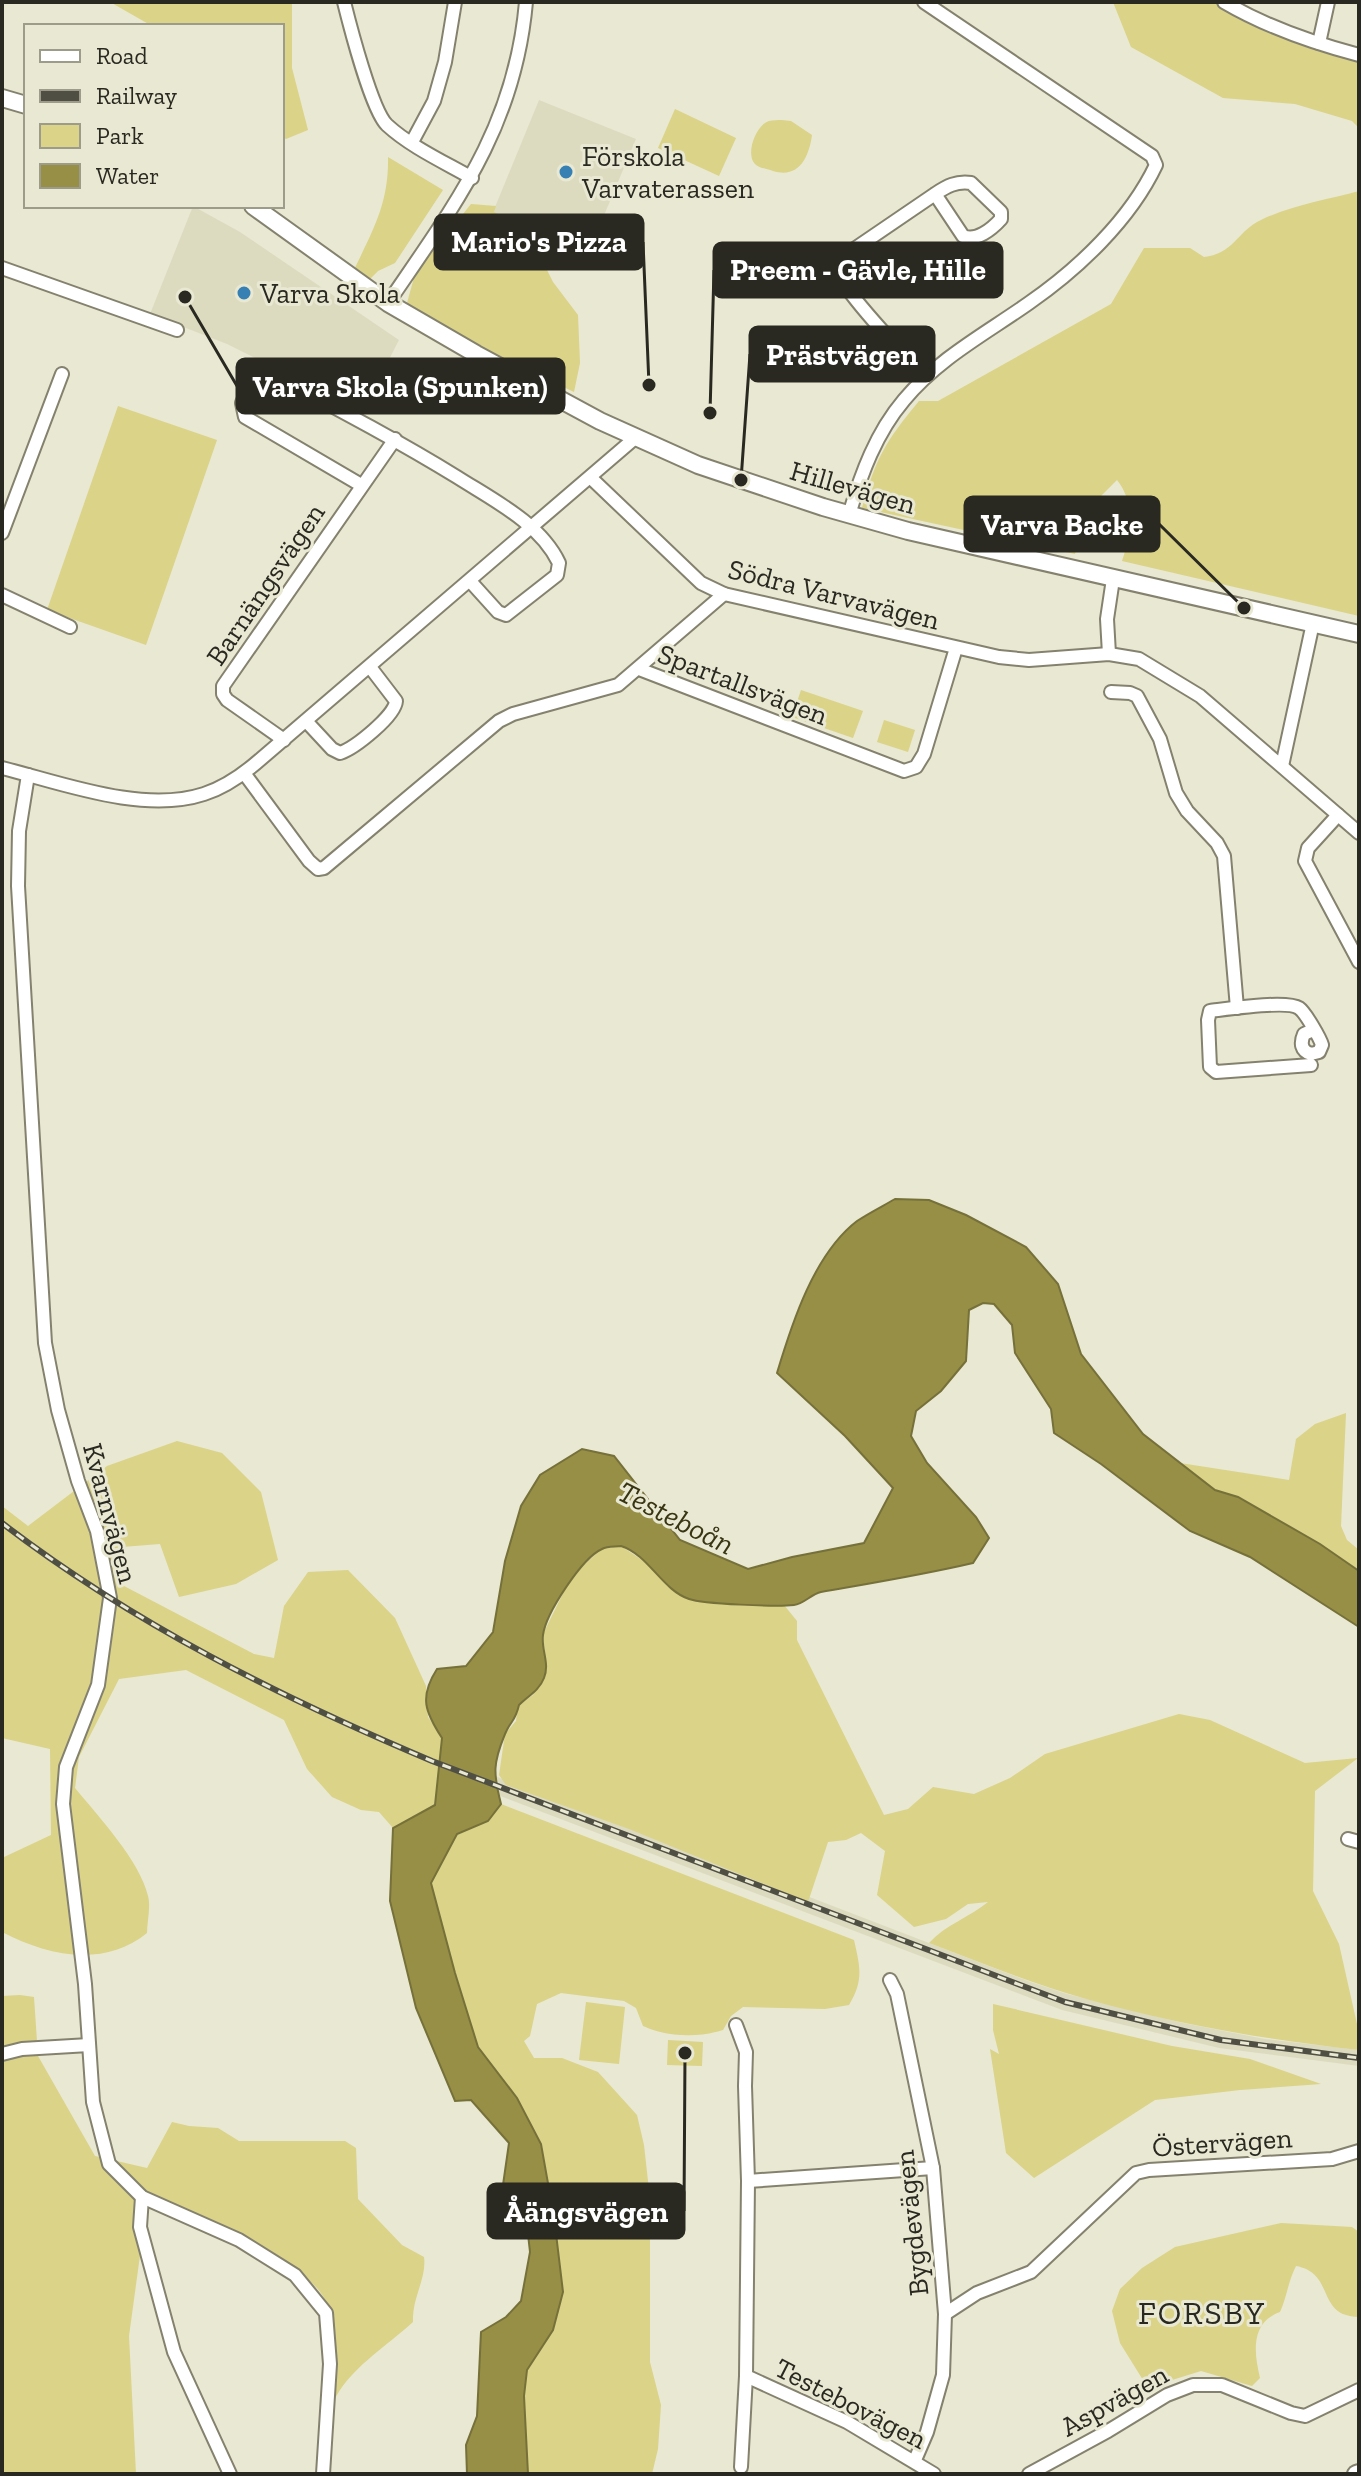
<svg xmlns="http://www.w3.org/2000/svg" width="1361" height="2476" font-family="'Zilla Slab',serif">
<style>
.built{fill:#dddbbf}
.green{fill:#dad388}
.water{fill:#968f45;stroke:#76703a;stroke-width:2}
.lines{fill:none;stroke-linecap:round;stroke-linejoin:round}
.minor-casing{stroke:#84826e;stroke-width:16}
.tertiary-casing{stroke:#84826e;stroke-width:20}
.minor{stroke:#fff;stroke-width:12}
.tertiary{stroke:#fff;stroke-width:16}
.rail-casing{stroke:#504f44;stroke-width:6}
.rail{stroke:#e9e8d2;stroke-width:3;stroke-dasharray:9;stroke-linecap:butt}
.poi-dot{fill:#3680b4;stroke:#e9e8d2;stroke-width:3}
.labels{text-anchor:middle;stroke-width:6;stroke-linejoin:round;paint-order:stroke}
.poi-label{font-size:28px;fill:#2a2921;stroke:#e9e8d2;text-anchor:start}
.street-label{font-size:28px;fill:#2a2921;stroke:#e9e8d2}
.water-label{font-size:30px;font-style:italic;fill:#383513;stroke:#e9e8d2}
.quarter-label{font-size:32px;letter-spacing:2px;fill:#2a2921;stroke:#e9e8d2}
.leader{fill:none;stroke:#2a2921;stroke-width:3}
.callout-dot{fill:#2a2921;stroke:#e9e8d2;stroke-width:3}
.callout{fill:#2a2921;stroke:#2a2921;stroke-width:3}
.callout-label{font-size:30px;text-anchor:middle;font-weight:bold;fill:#fff}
</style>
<rect width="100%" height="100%" fill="#e9e8d2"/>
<g class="built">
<polygon points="539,100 636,139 587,256 493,212"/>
<polygon points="193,206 240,232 399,340 362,412 227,344 150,314"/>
<polygon points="2,1513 68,1561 214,1651 332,1710 435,1753 1028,1981 1067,1994 1183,2023 1265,2039 1359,2050 1359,2066 1219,2048 1062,2010 429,1769 325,1725 243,1685 153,1635 58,1575 2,1534"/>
</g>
<g class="green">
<polygon points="110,2 292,2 292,68 308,130 286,139 282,137 282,26 152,26"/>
<polygon points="1113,2 1213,2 1225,9 1359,61 1359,128 1352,121 1295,104 1223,98 1131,47"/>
<polygon points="675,109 736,138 719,176 658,148"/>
<path d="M782 120 791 121 812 135C809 157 799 179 773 171 767 169 759 168 755 164 745 154 756 125 769 121 773 120 778 120 782 120Z"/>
<path d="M388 157 443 190 395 263 378 271 368 281 354 270C373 230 389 203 388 157Z"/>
<path d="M1359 191V616L1122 561C1131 534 1136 504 1117 480L1084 513 1075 554 862 508C876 457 886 441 919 401H938L1111 304 1144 248H1190L1204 257C1234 254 1237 231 1261 220 1292 205 1326 200 1359 191Z"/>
<polygon points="471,204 496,206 494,212 530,229 536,248 553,282 578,315 580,363 574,392 485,350 407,303 415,274"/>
<polygon points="118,406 217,440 146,645 47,610"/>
<polygon points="801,690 863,711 853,738 792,717"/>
<polygon points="884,720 915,730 908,752 877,742"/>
<polygon points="1346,1413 1341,1526 1347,1540 1359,1550 1359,1571 1320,1544 1238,1497 1215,1490 1180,1463 1289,1480 1296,1439 1315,1424"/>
<path d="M177 1441 222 1453 261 1492 278 1560 236 1584 179 1597 160 1544 122 1547 124 1586 254 1654 274 1658 284 1606 308 1572 348 1570 395 1618 426 1686 428 1717 442 1738 435 1805 393 1828 379 1812 361 1810 332 1797 307 1769 284 1720 186 1670 119 1679 79 1757 75 1788C98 1816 140 1861 148 1896 151 1907 147 1922 147 1933 104 1968 48 1956 2 1932V1858L51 1835 50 1749 2 1738V1506L28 1526 107 1466Z"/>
<path d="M621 1546 651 1566 665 1582 751 1603 784 1605 797 1621V1640L884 1815 908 1809 933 1787 974 1794 1010 1778 1045 1754 1179 1714 1210 1720 1305 1763 1358 1758 1315 1791 1313 1891 1339 1944 1359 2033V2050C1260 2039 1162 2022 1066 1993 1020 1979 975 1960 929 1943 945 1925 970 1917 988 1902L968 1904 946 1919 914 1927 877 1895 885 1851 861 1833 846 1840 828 1842 808 1902 629 1829 506 1785 499 1775 505 1734 516 1721 518 1705 533 1695 546 1665 543 1634 571 1577 601 1549Z"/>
<path d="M501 1804 854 1940C860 1967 864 1980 849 2005L825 2009 743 2007 731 2016 723 2030C698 2038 667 2037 643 2026L636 2008 624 2001 561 1993 537 2004 530 2036 524 2041 534 2058H562L598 2072 637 2115 644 2145 650 2199V2362L661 2405 658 2449 652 2474H528L524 2396 527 2370 563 2292 554 2217 541 2144 517 2098 478 2047 455 1973 431 1883 457 1834 488 1821Z"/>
<path d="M20 1995 34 1997 38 2056 95 2156 147 2168 172 2122 189 2126 218 2128 239 2141H345L356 2148 358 2199 402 2245 424 2257C427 2278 412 2297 413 2322 387 2346 347 2370 333 2403 333 2371 339 2327 324 2298 302 2257 191 2217 148 2197L129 2336 136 2474H2V1996Z"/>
<polygon points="586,2002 625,2007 619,2064 579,2060"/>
<polygon points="993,2004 1172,2046 1250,2059 1321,2084 1240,2090 1155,2100 1034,2178 1006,2153 990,2049 999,2054 993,2030"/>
<polygon points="668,2040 703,2042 702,2066 667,2065"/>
<path d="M1281 2223 1352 2227 1359 2232V2317C1315 2316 1336 2273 1296 2266 1288 2281 1287 2297 1280 2312 1250 2323 1254 2353 1260 2378L1252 2386 1201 2371 1156 2385 1143 2380 1120 2343 1112 2311 1120 2289 1142 2268 1175 2247Z"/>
</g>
<path class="water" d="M895 1199 929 1200 966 1215 1026 1247 1058 1284 1081 1354 1143 1434 1215 1490 1238 1497 1320 1544 1359 1571V1627L1250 1557 1190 1531 1101 1464 1054 1433 1051 1409 1015 1353 1012 1325 994 1304 983 1303 969 1310 966 1361 941 1391 916 1411 911 1436 927 1463 976 1517 989 1538 973 1563C922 1575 872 1583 821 1592 811 1594 804 1604 794 1605 777 1607 703 1604 689 1599 662 1590 649 1555 621 1546 615 1547 608 1546 602 1549 582 1558 546 1613 543 1635 541 1650 550 1663 544 1678 539 1691 528 1696 519 1705 515 1722 511 1720 505 1734 493 1763 493 1773 501 1804L488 1821 457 1834 431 1883 455 1973 478 2047 517 2098 541 2144 554 2217 563 2292 553 2330 527 2370 524 2396 528 2474H467L466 2445 477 2416 481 2332 506 2317 521 2301 530 2252 525 2208 503 2185 509 2143 471 2100 455 2101 416 2008 390 1901 393 1828 435 1805 442 1738C425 1712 419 1697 437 1669L466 1666 493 1632 505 1561 521 1506 540 1475 582 1449 614 1456 680 1540 748 1569 792 1557 864 1543 893 1488 845 1436 777 1373C792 1323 814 1254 857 1221 869 1213 883 1206 895 1199Z"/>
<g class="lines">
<defs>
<g id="minor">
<path d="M344 2C350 26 372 111 387 125 411 147 444 162 472 178"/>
<path d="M1224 2C1265 26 1313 43 1359 55"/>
<polyline points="1319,43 1328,2"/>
<polyline points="412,142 434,101 445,62 455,2"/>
<polyline points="2,268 177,330"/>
<path d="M388 303C456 203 515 127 526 2"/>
<path d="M925 377C909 360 844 292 839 274 838 267 841 262 844 256L935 194C947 186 956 181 971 183L1001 212V219C992 229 976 242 963 236L935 194"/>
<polyline points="591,478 701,583 724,594 999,657 1029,660 1109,654 1139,659 1200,696 1359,833"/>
<path d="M361 485 245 417 242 403 255 373 260 371 268 372C332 406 395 439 457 477 493 500 540 523 559 563L557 575 506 615 498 612 470 581"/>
<path d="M849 515C861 474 876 433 904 400 939 358 985 334 1029 303 1078 269 1130 220 1156 165L1152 156 924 2"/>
<polyline points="2,533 62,374"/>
<polyline points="2,595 70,627"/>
<polyline points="1109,654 1107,619 1113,579"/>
<polyline points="639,669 904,771 916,767 924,754 956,648"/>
<polyline points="1111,692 1130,693 1137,696 1160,739 1176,793 1187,811 1217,843 1224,856 1237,1008"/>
<path d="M306 721 332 749 340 753C355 748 395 716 396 701L370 667"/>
<polyline points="284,740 227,700 223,694 223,686 395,439"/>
<polyline points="1282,766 1313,623"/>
<path d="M2 768C62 783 143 814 204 794 226 787 245 773 262 758L635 438"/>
<polyline points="244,773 309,861 318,869 324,868 499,721 513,714 618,685 724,594"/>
<polyline points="28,775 19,831 18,886 45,1343 58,1410 78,1481 97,1531 110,1598 98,1685 66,1767 63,1804 85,1984 93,2102 109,2164 142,2197 239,2240 295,2275 326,2313 330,2364 323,2474"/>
<polyline points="1338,815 1308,848 1305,861 1359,962"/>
<path d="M1311 1065 1216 1072 1210 1067 1208 1020 1210 1011C1227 1009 1287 1000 1299 1008 1305 1012 1320 1038 1322 1045L1319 1052 1311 1054C1301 1051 1300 1043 1304 1034L1313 1030"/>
<polyline points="1348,1839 1359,1842"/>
<polyline points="890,1980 897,1994 933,2168 945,2314 943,2375 927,2432 915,2460"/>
<polyline points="736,2025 746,2052 745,2086 748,2181 746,2376 741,2467"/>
<polyline points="2,2054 22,2049 89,2045"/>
<polyline points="748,2181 933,2168"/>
<polyline points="142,2197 140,2227 174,2352 230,2474"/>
<polyline points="945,2314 977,2293 1031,2272 1136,2173 1149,2170 1332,2159 1359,2151"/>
<polyline points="746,2376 847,2422 934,2474"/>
<polyline points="1029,2474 1108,2431 1167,2395 1193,2385 1222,2385 1291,2413 1305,2416 1359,2390"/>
</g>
<g id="tertiary">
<polyline points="2,98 26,105"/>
<polyline points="253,206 388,303 476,354 600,421 698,465 823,507 908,531 1359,634"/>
<polyline points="1356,2474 1359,2473"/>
</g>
</defs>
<use href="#minor" class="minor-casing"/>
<use href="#tertiary" class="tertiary-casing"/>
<use href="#minor" class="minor"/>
<use href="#tertiary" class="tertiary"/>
<defs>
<path id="rail" d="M2 1523C134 1624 280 1697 432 1761L1065 2002 1221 2040 1359 2058"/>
</defs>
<use href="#rail" class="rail-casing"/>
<use href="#rail" class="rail"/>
</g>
<g class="poi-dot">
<circle cx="566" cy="172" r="8"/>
<circle cx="244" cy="293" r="8"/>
</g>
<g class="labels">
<g class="poi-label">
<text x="582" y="166">Förskola<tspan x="582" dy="32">Varvaterassen</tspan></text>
<text x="260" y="303">Varva Skola</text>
</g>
<g class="street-label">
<text transform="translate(853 487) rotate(16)" y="10">Hillevägen</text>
<text transform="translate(265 584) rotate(-56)" y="10">Barnängsvägen</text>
<text transform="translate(834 594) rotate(14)" y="10">Södra Varvavägen</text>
<text transform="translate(743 684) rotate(21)" y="10">Spartallsvägen</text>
<text transform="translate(111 1513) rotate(75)" y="10">Kvarnvägen</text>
<text transform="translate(1222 2142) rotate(-4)" y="10">Östervägen</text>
<text transform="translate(911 2223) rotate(-96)" y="10">Bygdevägen</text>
<text transform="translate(1114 2400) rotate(-29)" y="10">Aspvägen</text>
<text transform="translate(851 2403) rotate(27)" y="10">Testebovägen</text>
</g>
<g class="water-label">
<text transform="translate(676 1518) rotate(27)" y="10">Testeboån</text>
</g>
<g class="quarter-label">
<text x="1202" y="2324">FORSBY</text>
</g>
</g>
<path class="leader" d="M649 385L643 242M710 413L714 270M741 480L750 354M185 297L237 386M1244 608L1159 524M685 2053L684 2211"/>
<g class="callout-dot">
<circle cx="649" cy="385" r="8"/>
<circle cx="710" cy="413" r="8"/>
<circle cx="741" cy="480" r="8"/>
<circle cx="185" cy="297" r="8"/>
<circle cx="1244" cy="608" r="8"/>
<circle cx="685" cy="2053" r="8"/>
</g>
<g class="callout">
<rect x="435" y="215" width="208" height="54" rx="8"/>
<rect x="714" y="243" width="288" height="54" rx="8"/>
<rect x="750" y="327" width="184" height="54" rx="8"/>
<rect x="237" y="359" width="327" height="54" rx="8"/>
<rect x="965" y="497" width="194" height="54" rx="8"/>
<rect x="488" y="2184" width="196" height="54" rx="8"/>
</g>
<g class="callout-label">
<text x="539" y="252">Mario's Pizza</text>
<text x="858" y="280">Preem - Gävle, Hille</text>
<text x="842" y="365">Prästvägen</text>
<text x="400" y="397">Varva Skola (Spunken)</text>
<text x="1062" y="535">Varva Backe</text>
<text x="586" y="2222">Åängsvägen</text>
</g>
<rect width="1361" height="2476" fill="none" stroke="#2a2921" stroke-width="8"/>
<rect x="24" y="24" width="260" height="184" fill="#e9e8d2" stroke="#9d9c8b" stroke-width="2"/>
<rect x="40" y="50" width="40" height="12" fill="#ffffff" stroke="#9d9c8b" stroke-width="2"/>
<text x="96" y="64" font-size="24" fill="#2a2921">Road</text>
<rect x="40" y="90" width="40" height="12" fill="#504f44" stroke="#9d9c8b" stroke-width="2"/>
<text x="96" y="104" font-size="24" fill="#2a2921">Railway</text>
<rect x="40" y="124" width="40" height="24" fill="#dad388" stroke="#9d9c8b" stroke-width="2"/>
<text x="96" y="144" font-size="24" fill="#2a2921">Park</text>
<rect x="40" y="164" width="40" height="24" fill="#968f45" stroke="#9d9c8b" stroke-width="2"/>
<text x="96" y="184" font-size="24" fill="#2a2921">Water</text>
</svg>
